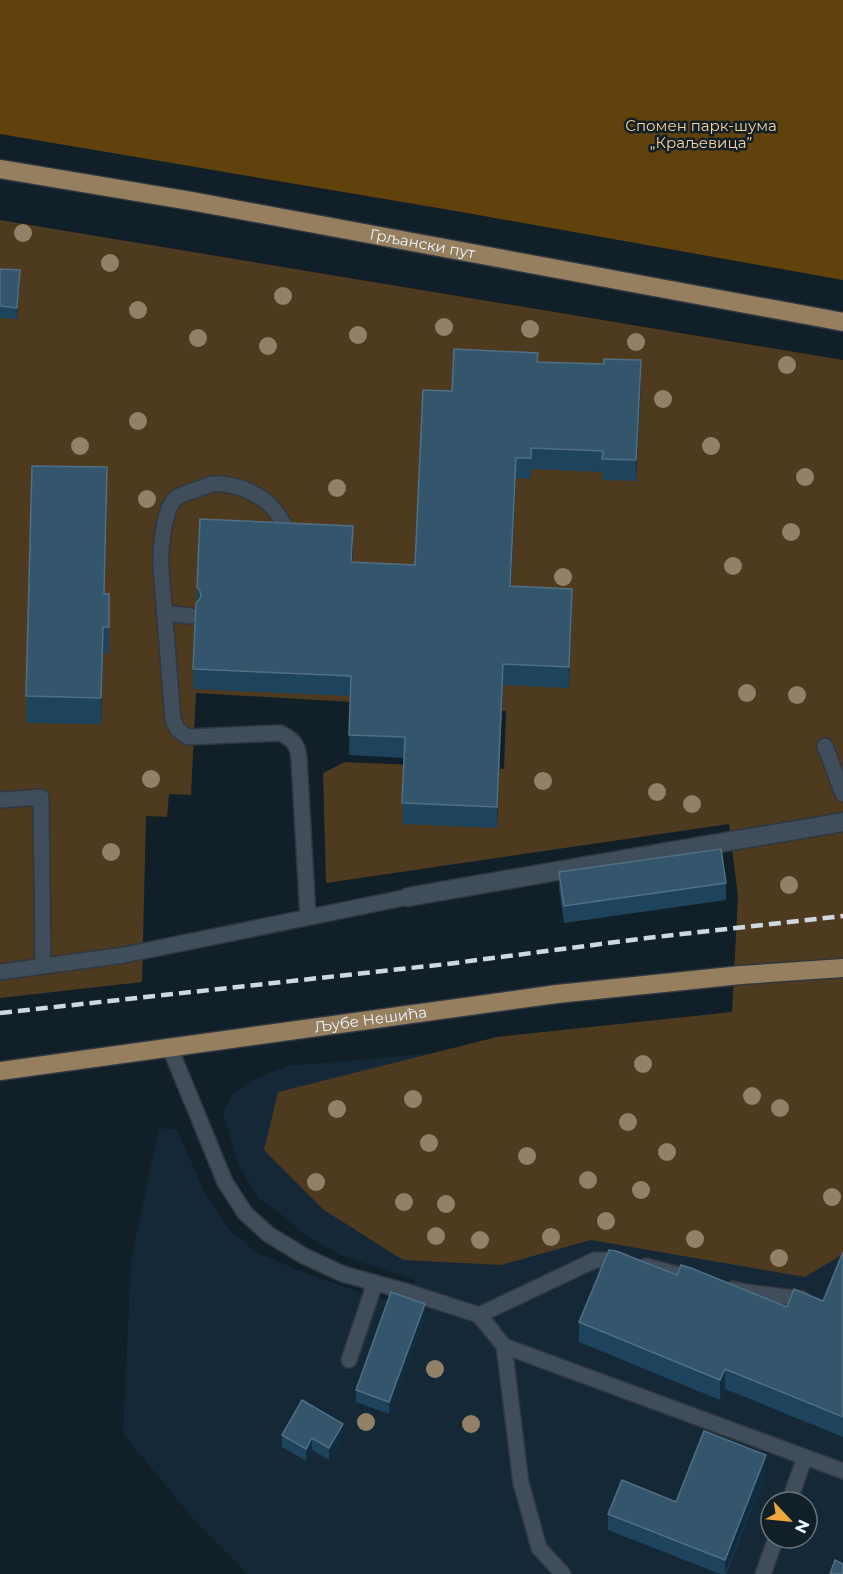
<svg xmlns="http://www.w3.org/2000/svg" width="843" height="1574" font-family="Montserrat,sans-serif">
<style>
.built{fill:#142837;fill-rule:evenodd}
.green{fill:#4e3a1f}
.forest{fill:#62420c}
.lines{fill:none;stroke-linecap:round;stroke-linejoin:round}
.service-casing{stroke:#303740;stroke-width:18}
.minor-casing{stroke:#303740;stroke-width:21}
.primary-casing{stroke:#303740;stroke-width:21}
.service{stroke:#3f4e5a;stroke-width:15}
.minor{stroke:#3f4e5a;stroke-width:18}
.primary{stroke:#957f5e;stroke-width:18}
.rail{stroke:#cfd8e0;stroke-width:4.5;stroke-dasharray:12 6;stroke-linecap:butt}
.tree{fill:#938167}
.wall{fill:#1e435c}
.shaded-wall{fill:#0f2d40}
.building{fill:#34566d;stroke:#516f84;stroke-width:1.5}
.labels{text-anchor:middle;stroke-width:5;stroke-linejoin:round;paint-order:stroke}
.park-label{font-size:15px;fill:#fed29a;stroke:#111f29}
.street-label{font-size:15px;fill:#ecf5fc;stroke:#111f29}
</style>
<rect width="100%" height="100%" fill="#111f29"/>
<path class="built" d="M456 1051 843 1139V1574H247L196 1522 123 1434 131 1260 159 1128 177 1130 205 1193 227 1227 255 1252 308 1274 371 1296 407 1302 414 1280 342 1256 305 1235 285 1217 259 1199 239 1166 223 1113 233 1093 257 1078 288 1066ZM771 1502H807V1538H771Z"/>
<polygon class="green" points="0,220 843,360 843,1254 805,1277 591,1240 501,1265 403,1260 324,1210 264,1150 278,1092 497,1037 732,1012 738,896 729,824 326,883 323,773 345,762 504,769 506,711 196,693 191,795 169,794 167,817 146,816 142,982 0,998"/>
<polygon class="forest" points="0,0 843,0 843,280 456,211 0,134"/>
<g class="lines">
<defs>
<g id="service">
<path d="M287 531C276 507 265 497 241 488 231 485 223 483 213 484 207 485 201 488 195 490 188 493 179 494 174 500 163 513 160 552 161 568L173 720 178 730 188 737 280 733C293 739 298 745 299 759L308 917"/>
<polyline points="164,613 191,616"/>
<polyline points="825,746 843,794"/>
<polyline points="0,800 41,797 43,966"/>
<polyline points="0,972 124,955 408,897"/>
<polyline points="170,1048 225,1182 245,1213 268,1234 304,1256 343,1274 408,1292 479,1315 504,1346 521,1483 539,1548 563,1574"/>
<polyline points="646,1266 695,1279"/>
<polyline points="733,1289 746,1292 802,1299"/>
<polyline points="479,1315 595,1260 623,1261"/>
<polyline points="504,1346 843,1471"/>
<polyline points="349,1360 375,1283"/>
<polyline points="789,1502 805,1457"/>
<polyline points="763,1574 776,1538"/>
</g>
<polyline id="minor" points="408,897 620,860 843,822"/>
<g id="primary">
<path id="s1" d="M0 169 191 201 843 322"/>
<path id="s2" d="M0 1071 557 994 741 975 843 968"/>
</g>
</defs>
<use href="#service" class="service-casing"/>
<use href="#minor" class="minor-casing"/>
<use href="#primary" class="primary-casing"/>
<use href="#service" class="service"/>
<use href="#minor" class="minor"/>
<use href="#primary" class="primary"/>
<polyline class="rail" points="0,1013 447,964 647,938 843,916"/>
</g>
<g class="tree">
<circle cx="23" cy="233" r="9"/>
<circle cx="110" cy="263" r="9"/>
<circle cx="283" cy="296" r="9"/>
<circle cx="138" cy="310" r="9"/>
<circle cx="444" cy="327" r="9"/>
<circle cx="530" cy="329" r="9"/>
<circle cx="358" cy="335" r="9"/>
<circle cx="198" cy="338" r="9"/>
<circle cx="636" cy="342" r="9"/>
<circle cx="268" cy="346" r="9"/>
<circle cx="787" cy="365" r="9"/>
<circle cx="663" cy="399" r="9"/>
<circle cx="138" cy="421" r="9"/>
<circle cx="80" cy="446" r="9"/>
<circle cx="711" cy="446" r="9"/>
<circle cx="805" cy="477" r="9"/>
<circle cx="337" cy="488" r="9"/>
<circle cx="147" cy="499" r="9"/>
<circle cx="791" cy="532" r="9"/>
<circle cx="733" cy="566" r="9"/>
<circle cx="563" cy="577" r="9"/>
<circle cx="747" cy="693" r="9"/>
<circle cx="797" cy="695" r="9"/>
<circle cx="151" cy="779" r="9"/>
<circle cx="543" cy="781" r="9"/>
<circle cx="657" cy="792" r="9"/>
<circle cx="692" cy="804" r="9"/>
<circle cx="111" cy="852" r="9"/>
<circle cx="789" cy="885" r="9"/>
<circle cx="643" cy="1064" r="9"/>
<circle cx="752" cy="1096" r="9"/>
<circle cx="413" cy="1099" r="9"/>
<circle cx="780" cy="1108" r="9"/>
<circle cx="337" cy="1109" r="9"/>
<circle cx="628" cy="1122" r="9"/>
<circle cx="429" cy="1143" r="9"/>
<circle cx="667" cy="1152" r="9"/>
<circle cx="527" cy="1156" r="9"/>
<circle cx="588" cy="1180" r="9"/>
<circle cx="316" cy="1182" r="9"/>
<circle cx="641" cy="1190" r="9"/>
<circle cx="832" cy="1197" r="9"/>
<circle cx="404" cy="1202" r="9"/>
<circle cx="446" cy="1204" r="9"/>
<circle cx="606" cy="1221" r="9"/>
<circle cx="436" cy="1236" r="9"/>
<circle cx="551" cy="1237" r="9"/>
<circle cx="695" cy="1239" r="9"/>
<circle cx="480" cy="1240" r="9"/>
<circle cx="779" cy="1258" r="9"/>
<circle cx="435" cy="1369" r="9"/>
<circle cx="366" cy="1422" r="9"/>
<circle cx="471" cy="1424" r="9"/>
</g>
<g class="wall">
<polygon points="0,269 20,282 17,319 0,318"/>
<polygon points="538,362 641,381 636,481 602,480 602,472 531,469 531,479 516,478 511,586 572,610 569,688 503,685 497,828 402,824 404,758 349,755 350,696 193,689 193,669 197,587 353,547 352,562 415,565 452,391"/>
<polygon points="107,494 104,594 109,594 109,653 103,653 101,724 26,723 26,696"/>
<polygon points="559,872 726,883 726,900 564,923 559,889"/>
<polygon points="843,1252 843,1437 725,1389 720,1400 579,1342 579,1322 677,1275 787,1307 823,1301"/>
<polygon points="425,1316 389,1414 356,1402 356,1390"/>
<polygon points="282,1435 343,1436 329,1460 312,1450 306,1461 282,1447"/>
<polygon points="766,1471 726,1574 720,1574 608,1530 608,1514 676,1502"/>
</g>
<g class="shaded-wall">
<polygon points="20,270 20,282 17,319 17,308"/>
<polygon points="641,360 641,381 636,481 636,460"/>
<polygon points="516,458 516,478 510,607 510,586"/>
<polygon points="107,467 107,494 104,620 104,594"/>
<polygon points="353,526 353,547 351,583 351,562"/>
<polygon points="572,589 572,610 569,688 569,667"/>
<polygon points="103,627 103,653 101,724 101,698"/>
<polygon points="503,664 503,685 497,828 497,807"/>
<polygon points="425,1304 425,1316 389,1414 389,1402"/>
<polygon points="725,1369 725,1389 720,1400 720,1380"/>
<polygon points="343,1424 343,1436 329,1460 329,1448"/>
<polygon points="312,1438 312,1450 306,1461 306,1449"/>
<polygon points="766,1455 766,1471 725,1574 725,1560"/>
</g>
<g class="building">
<polygon points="0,269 20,270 17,308 0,306"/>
<polygon points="454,349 538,353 537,362 604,364 604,359 641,360 636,460 602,459 603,451 531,448 531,458 516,458 510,586 572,589 569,667 503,664 497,807 402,803 405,737 349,735 351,676 193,669 196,603 199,600 201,596 200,591 197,587 200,519 353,526 351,562 415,565 423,390 452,391"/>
<polygon points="32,466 107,467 104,594 109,594 109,627 103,627 101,698 26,696"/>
<polygon points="721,849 726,883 564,906 559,872"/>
<polygon points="609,1250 616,1251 677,1275 681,1265 691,1268 787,1307 794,1289 823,1301 843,1252 843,1417 725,1369 720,1380 579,1322"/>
<polygon points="391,1292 425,1304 389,1402 356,1390"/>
<polygon points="302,1400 343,1424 329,1448 312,1438 306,1449 282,1435"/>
<polygon points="704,1431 766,1455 725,1560 608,1514 622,1480 676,1502"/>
<polygon points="835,1560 843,1564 843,1574 830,1574"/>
</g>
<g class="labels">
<g class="park-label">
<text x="701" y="131">Спомен парк-шума<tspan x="701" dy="17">„Краљевица”</tspan></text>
</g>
<g class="street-label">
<text dy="5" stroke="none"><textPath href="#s1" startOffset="429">Грљански пут</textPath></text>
<text dy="5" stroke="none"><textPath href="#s2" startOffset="374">Љубе Нешића</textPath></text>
</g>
</g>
<g transform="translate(789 1520) rotate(116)"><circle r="28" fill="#111f29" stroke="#69757d" stroke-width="1.5"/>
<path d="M0-4.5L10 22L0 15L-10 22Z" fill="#eea83c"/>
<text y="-9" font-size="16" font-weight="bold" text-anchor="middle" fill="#ecf5fc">N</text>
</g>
</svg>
